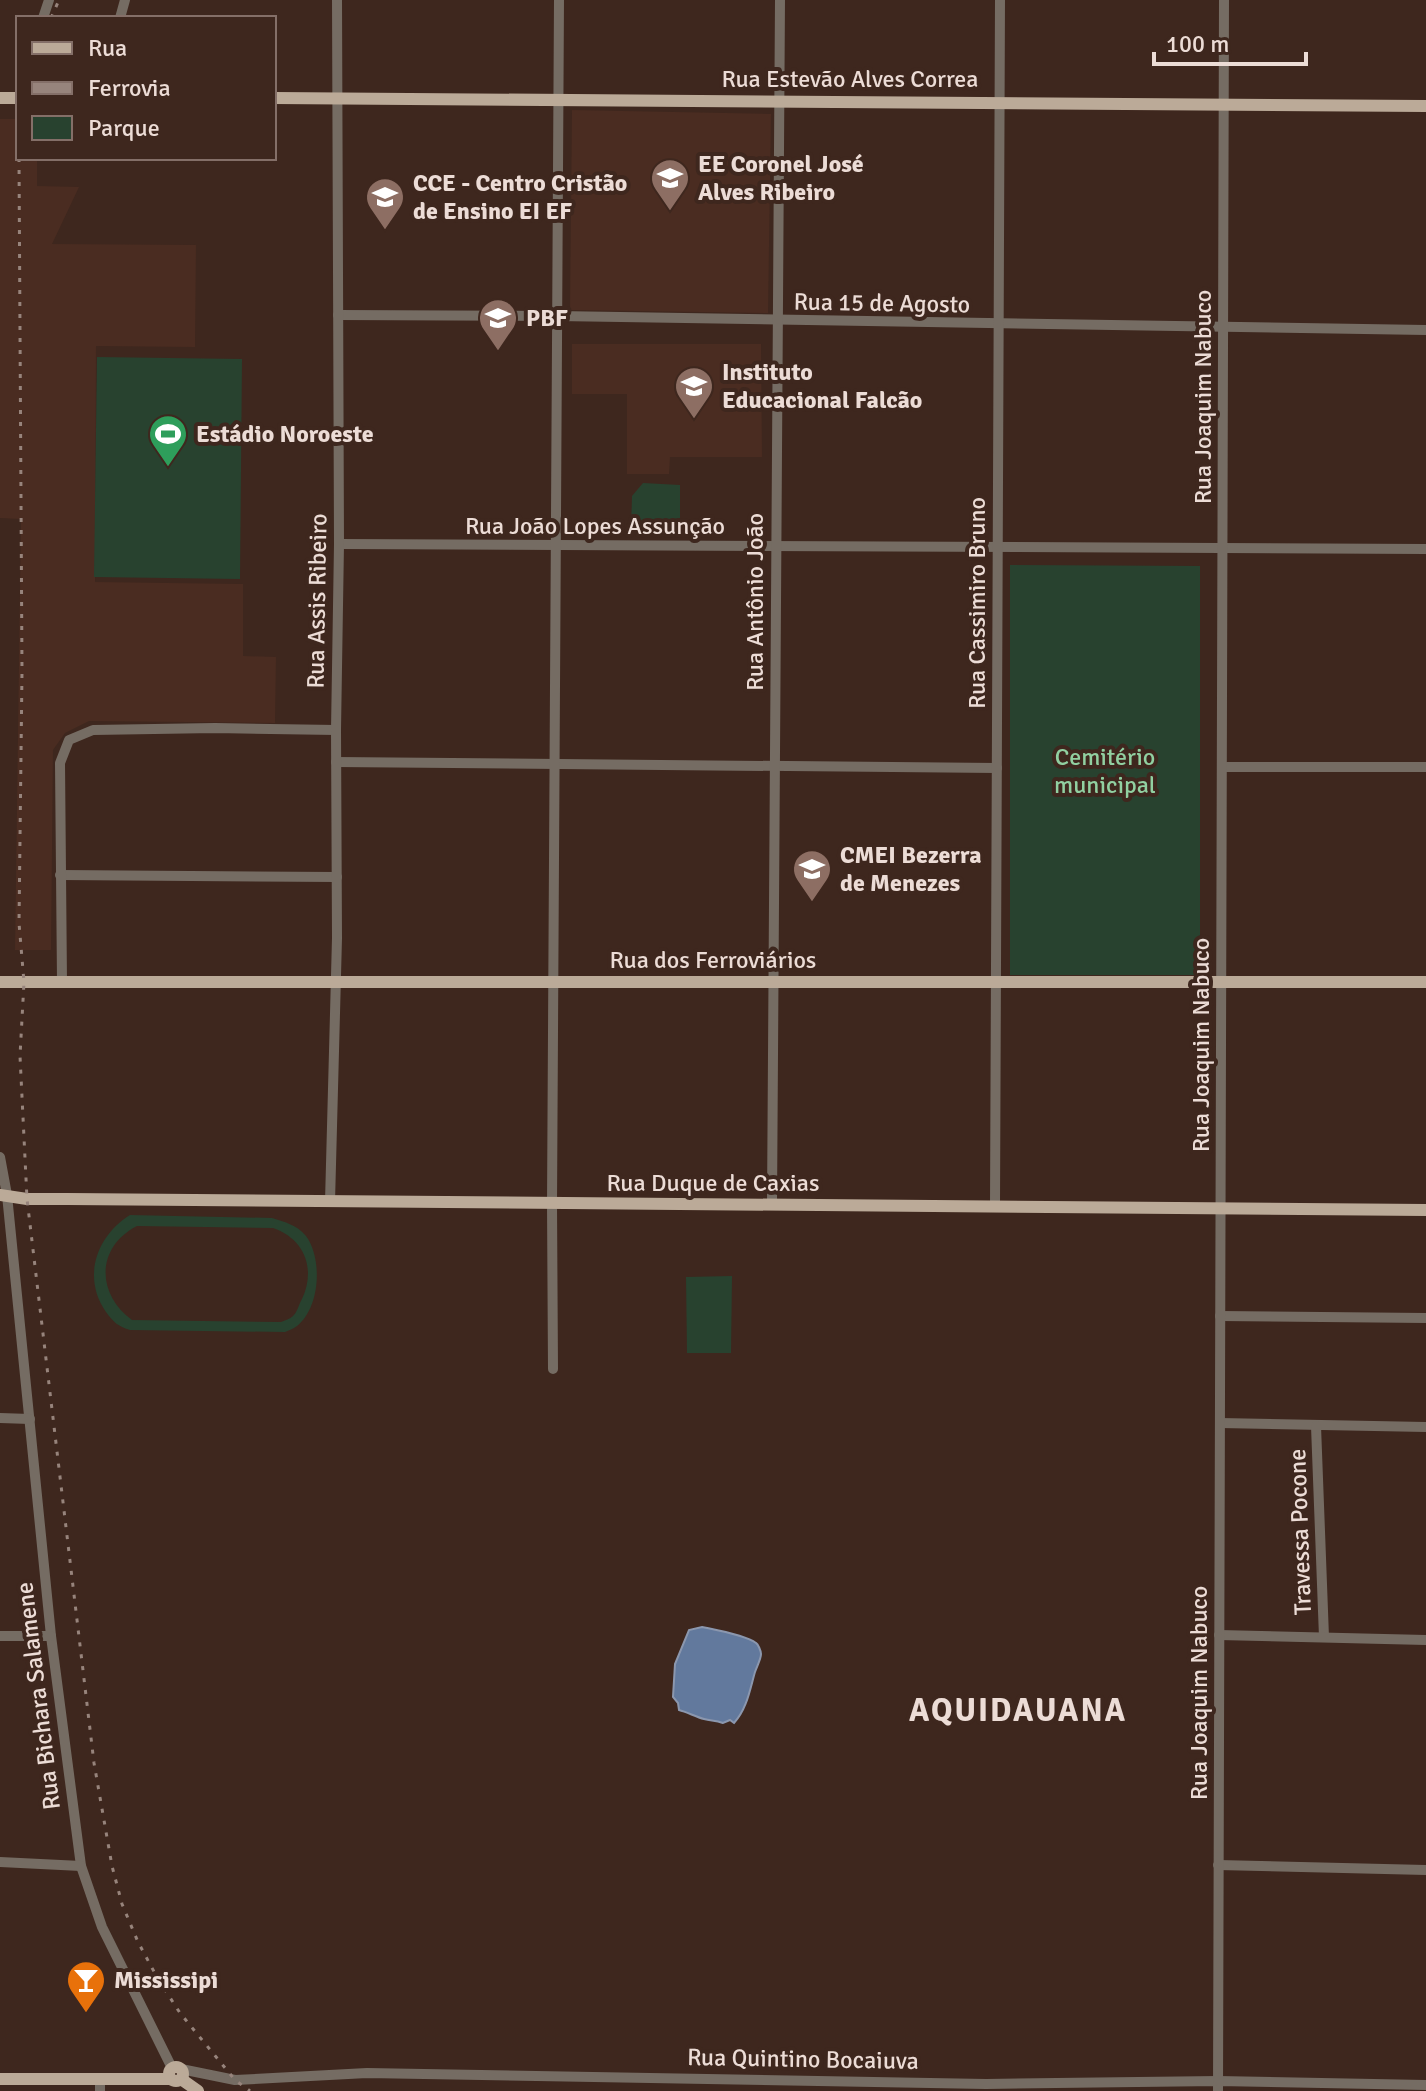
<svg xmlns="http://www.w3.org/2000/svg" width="1426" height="2091" font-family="Signika,sans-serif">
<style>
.built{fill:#4a2c21}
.green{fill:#28422f;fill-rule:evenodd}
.water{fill:#62799d;stroke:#8b97ae;stroke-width:2}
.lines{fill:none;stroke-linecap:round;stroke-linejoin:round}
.minor{stroke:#756c63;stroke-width:10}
.major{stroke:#bbaa98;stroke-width:12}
.rail{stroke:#97847c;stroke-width:3;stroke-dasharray:4 8;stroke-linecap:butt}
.labels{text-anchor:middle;stroke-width:8;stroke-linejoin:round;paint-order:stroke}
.street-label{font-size:24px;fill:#ecdcd6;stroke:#3e271e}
.poi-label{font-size:24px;font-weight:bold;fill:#ecdcd6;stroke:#3e271e;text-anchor:start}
.park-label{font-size:24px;fill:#91d0a1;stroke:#3e271e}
.district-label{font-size:32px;font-weight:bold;letter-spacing:2px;fill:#ecdcd6;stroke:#3e271e}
</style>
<rect width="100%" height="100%" fill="#3e271e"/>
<g class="built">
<polygon points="572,110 771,114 768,313 570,310"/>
<polygon points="0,119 18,119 18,158 37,158 37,186 79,187 52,244 196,245 195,347 96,346 95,582 243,584 243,656 276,657 275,723 89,721 65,733 53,750 51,950 15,950 21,519 0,518"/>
<polygon points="572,344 761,344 762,457 670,457 669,474 627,474 627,394 572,394"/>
</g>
<g class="green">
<polygon points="97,357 242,359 240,579 94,577"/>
<polygon points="643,483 680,485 680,530 631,529 632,496"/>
<polygon points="1010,565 1200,566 1200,975 1010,975"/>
<path d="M130 1215 272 1218C285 1222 297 1225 306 1236 323 1259 320 1308 297 1326 293 1329 289 1330 285 1332L130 1330C119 1327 113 1322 106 1312 82 1278 96 1236 130 1215ZM137 1226 273 1228C305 1239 316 1269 302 1299 299 1304 297 1313 293 1316 290 1319 285 1320 281 1322L132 1320C96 1294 96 1247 137 1226Z"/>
<polygon points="732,1276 731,1353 687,1353 686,1277"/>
</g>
<path class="water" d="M702 1627C716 1630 745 1635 756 1643 758 1644 761 1651 761 1654 761 1659 757 1666 755 1672 750 1689 747 1709 734 1723L730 1720 723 1723C715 1720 711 1721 704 1719 696 1717 687 1712 679 1710L678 1703 673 1697 675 1664 689 1630Z"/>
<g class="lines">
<g class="minor">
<polyline points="43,18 49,0"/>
<polyline points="120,18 125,0"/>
<polyline points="338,315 557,316 1426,330"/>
<polyline points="339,544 1426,549"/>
<polyline points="336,762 997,768"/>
<polyline points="1222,767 1426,767"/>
<polyline points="60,875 337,877"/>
<polyline points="62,982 60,763 69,740 93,730 215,728 336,730"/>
<polyline points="0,1157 7,1195 51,1636 81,1866 102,1927 172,2068"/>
<polyline points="330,1202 337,938 336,730 339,544 337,0"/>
<polyline points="772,1205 780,0"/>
<polyline points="995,1206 1000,0"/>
<polyline points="1220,1316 1426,1318"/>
<polyline points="553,1369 552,1204 559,0"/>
<polyline points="0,1418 30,1419"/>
<polyline points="1220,1423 1426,1427"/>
<polyline points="1316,1426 1324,1637"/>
<polyline points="1219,1635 1426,1640"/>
<polyline points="0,1636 51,1636"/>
<polyline points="0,1862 81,1866"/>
<polyline points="1218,1865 1426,1870"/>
<polyline points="181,2069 235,2080 367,2073 986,2084 1218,2081 1426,2085"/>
<polyline points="100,2079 100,2091"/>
<polyline points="1218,2091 1224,0"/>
</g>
<g class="major">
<polyline points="0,98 18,98"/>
<polyline points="274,98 1426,106"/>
<polyline points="0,982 1426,982"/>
<polyline points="0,1195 27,1199 68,1199 1426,1210"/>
<circle cx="176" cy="2074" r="7"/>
<polyline points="0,2079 171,2079"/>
<polyline points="181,2079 198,2091"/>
</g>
<g class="rail">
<polyline points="51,18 59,0"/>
<polyline points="19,158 22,671 19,923 24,982 20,1056 27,1199 94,1763 112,1866 122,1904 138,1942 158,1979 180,2013 235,2080 250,2091"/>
</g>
</g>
<defs>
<symbol id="school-pin" viewBox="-11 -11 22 30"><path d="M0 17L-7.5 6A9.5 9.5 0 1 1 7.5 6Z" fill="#8d6e63" stroke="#3e271e"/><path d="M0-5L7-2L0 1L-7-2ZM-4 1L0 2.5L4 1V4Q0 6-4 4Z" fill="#fff"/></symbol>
<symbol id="stadium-pin" viewBox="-11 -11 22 30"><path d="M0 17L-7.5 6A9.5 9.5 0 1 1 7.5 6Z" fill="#2e9e5b" stroke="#3e271e"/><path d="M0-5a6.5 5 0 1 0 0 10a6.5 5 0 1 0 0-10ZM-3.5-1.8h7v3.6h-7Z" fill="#fff"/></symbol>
<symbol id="bar-pin" viewBox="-11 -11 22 30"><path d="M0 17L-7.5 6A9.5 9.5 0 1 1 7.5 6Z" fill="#e8710a" stroke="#3e271e"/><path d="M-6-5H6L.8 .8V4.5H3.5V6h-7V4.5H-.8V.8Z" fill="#fff"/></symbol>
</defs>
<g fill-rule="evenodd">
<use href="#school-pin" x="648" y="156" width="44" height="60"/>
<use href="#school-pin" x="363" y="175" width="44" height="60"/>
<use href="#school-pin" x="476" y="296" width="44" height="60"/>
<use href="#school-pin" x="672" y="364" width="44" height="60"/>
<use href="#stadium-pin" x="146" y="412" width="44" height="60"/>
<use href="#school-pin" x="790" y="847" width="44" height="60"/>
<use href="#bar-pin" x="64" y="1958" width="44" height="60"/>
</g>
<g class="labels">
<g class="street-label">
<text x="850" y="87">Rua Estevão Alves Correa</text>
<text transform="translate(882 303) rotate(1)" y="8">Rua 15 de Agosto</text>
<text transform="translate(1203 397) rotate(-90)" y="8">Rua Joaquim Nabuco</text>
<text x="595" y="534">Rua João Lopes Assunção</text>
<text transform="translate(317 601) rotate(-89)" y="8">Rua Assis Ribeiro</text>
<text transform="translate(755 602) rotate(-90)" y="8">Rua Antônio João</text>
<text transform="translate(977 603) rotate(-90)" y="8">Rua Cassimiro Bruno</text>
<text x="713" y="968">Rua dos Ferroviários</text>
<text transform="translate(1201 1045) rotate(-90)" y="8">Rua Joaquim Nabuco</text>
<text x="713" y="1191">Rua Duque de Caxias</text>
<text transform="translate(1300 1532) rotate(-92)" y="8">Travessa Pocone</text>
<text transform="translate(1199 1693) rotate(-90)" y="8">Rua Joaquim Nabuco</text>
<text transform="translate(38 1696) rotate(-97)" y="8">Rua Bichara Salamene</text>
<text transform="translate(803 2059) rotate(1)" y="8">Rua Quintino Bocaiuva</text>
</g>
<g class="poi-label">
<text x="698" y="172">EE Coronel José<tspan x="698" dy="28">Alves Ribeiro</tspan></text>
<text x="413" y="191">CCE - Centro Cristão<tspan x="413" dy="28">de Ensino EI EF</tspan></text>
<text x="526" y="326">PBF</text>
<text x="722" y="380">Instituto<tspan x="722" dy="28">Educacional Falcão</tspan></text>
<text x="196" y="442">Estádio Noroeste</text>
<text x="840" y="863">CMEI Bezerra<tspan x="840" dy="28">de Menezes</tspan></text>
<text x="114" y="1988">Mississipi</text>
</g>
<g class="park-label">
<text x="1105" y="765">Cemitério<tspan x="1105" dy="28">municipal</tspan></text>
</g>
<g class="district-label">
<text x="1018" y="1721">AQUIDAUANA</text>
</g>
</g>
<rect x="16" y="16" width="260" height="144" fill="#3e271e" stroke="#846f68" stroke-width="2"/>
<rect x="32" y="42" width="40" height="12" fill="#bbaa98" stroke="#846f68" stroke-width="2"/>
<text x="88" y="56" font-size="24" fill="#ecdcd6">Rua</text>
<rect x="32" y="82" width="40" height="12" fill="#97847c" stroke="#846f68" stroke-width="2"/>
<text x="88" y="96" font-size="24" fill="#ecdcd6">Ferrovia</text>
<rect x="32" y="116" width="40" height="24" fill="#28422f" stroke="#846f68" stroke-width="2"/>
<text x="88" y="136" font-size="24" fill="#ecdcd6">Parque</text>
<path d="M1154 52v12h152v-12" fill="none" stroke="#ecdcd6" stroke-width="4"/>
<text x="1166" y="52" font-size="24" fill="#ecdcd6" stroke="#3e271e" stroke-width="6" paint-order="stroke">100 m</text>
</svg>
